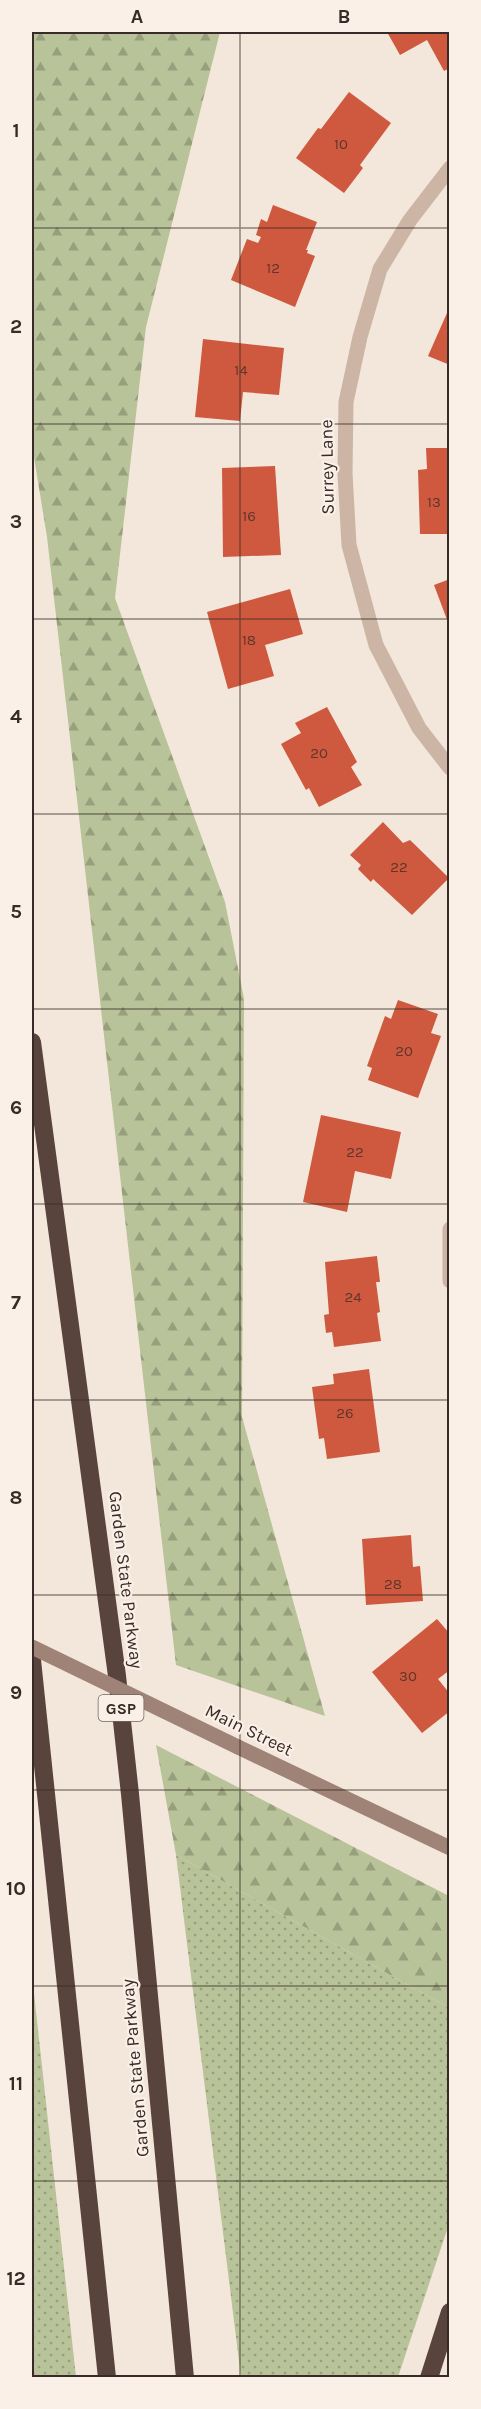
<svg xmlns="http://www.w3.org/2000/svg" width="481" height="2409" font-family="Karla,sans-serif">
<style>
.grass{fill:url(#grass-dots)}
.forest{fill:url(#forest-firs)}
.building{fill:#ce593e}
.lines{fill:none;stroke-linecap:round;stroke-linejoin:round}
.minor{stroke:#ccb5a5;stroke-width:15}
.secondary{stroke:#a08377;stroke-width:15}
.motorway{stroke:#59443d;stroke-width:18}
.secondary-bridge{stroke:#a08377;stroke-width:15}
.grid{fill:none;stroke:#382b27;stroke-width:1.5;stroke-opacity:0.55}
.labels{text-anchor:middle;stroke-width:4.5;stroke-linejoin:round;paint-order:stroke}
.number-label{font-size:15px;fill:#5e362d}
.shield{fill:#fbf0e7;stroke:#726661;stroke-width:1.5}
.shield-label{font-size:16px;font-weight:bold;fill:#382b27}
.street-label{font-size:18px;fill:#382b27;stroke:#fbf0e7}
.neatline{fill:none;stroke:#382b27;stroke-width:2}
.grid-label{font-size:20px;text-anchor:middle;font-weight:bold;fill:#382b27}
</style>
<defs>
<pattern id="grass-dots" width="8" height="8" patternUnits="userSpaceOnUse" patternTransform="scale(1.5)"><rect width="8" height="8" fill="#b8c399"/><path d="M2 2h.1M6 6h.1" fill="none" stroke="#979f7d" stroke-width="1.8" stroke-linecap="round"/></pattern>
<pattern id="forest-firs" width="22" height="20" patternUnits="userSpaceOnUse" patternTransform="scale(1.5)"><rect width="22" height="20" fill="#b8c399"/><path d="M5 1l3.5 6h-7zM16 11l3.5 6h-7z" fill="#979f7d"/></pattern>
</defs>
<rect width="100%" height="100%" fill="#f3e6da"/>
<g class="grass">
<polygon points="176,1855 449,2008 449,2224 398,2377 241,2377"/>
<polygon points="32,1975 76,2377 32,2377"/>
</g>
<g class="forest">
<polygon points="32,32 220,32 146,327 115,598 225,902 244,999 242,1417 325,1716 176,1665 47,537 32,445"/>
<polygon points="156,1745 449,1896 449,2008 176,1855"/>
</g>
<g class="building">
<polygon points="387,32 450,32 450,68 444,71 427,40 400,55"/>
<polygon points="349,92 391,123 360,165 363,168 344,193 296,158 318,128 321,129"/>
<polygon points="273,205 317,222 306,250 308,250 307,253 315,256 295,307 231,280 247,239 258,243 261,237 256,235 261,219 267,222"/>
<polygon points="447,313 450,314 450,365 428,356"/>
<polygon points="203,339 284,348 279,395 243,392 240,421 195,417"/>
<polygon points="426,448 450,448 450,534 420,534 418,470 427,469"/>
<polygon points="275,466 281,555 223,557 222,468"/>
<polygon points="450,579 450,625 449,625 434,585"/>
<polygon points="290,589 303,634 265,645 274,676 228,689 207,612"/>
<polygon points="327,707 357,762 351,767 362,785 319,807 309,788 306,790 281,744 301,733 295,723"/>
<polygon points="383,822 403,843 410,840 449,878 412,915 373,879 371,882 358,869 361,865 350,855"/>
<polygon points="398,1000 438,1014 431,1033 441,1036 418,1098 368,1080 372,1068 367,1066 385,1016 391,1019"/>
<polygon points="321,1115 401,1132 391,1179 355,1171 347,1212 303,1202"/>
<polygon points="377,1256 380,1282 376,1282 380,1312 377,1313 381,1341 334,1347 332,1332 326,1333 324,1315 329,1314 325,1262"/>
<polygon points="369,1369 380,1452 327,1459 324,1438 319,1439 312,1387 334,1384 333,1374"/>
<polygon points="411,1535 413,1567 420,1566 423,1601 366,1605 362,1539"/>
<polygon points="437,1619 450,1634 450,1670 438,1679 450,1694 450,1711 422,1733 372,1672"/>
</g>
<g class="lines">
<g class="minor">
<polyline points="450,168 410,220 380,269 360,337 346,402 345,473 349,545 376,645 419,728 450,768"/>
<polyline points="450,1229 450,1281"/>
</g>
<polyline class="secondary" points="238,1747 450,1848"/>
<g class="motorway">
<polyline points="32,1042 117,1676 130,1794 185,2378"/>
<polyline points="32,1660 107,2378"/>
<polyline points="429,2378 450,2312"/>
</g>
<polyline class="secondary-bridge" points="32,1647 238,1747"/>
</g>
<path class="grid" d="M240 32V2378M32 228H450M32 424H450M32 619H450M32 814H450M32 1009H450M32 1204H450M32 1400H450M32 1595H450M32 1790H450M32 1986H450M32 2181H450"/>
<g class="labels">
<g class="number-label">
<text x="341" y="149">10</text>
<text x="273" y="273">12</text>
<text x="241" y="375">14</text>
<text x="434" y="507">13</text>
<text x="249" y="521">16</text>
<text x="249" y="645">18</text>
<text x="319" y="758">20</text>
<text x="399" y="872">22</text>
<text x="404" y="1056">20</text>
<text x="355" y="1157">22</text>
<text x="353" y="1302">24</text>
<text x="345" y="1418">26</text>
<text x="393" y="1589">28</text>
<text x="408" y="1681">30</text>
</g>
<rect class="shield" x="98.5" y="1695" width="45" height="26" rx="4.5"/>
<g class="shield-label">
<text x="121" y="1714">GSP</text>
</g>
<g class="street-label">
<text transform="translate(327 467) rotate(-91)" y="6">Surrey Lane</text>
<text transform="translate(126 1580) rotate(83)" y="6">Garden State Parkway</text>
<text transform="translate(249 1730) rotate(26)" y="6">Main Street</text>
<text transform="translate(135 2068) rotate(-95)" y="6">Garden State Parkway</text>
</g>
</g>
<rect width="481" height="2409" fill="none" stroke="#fbf0e7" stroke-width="66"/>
<rect x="33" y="33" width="415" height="2343" class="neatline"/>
<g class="grid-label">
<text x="137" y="23">A</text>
<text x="344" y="23">B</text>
<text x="16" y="137">1</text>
<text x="16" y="333">2</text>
<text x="16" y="528">3</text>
<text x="16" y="723">4</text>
<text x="16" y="918">5</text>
<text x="16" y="1114">6</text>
<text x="16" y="1309">7</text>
<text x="16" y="1504">8</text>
<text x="16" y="1699">9</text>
<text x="16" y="1895">10</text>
<text x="16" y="2090">11</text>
<text x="16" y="2285">12</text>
</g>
</svg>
